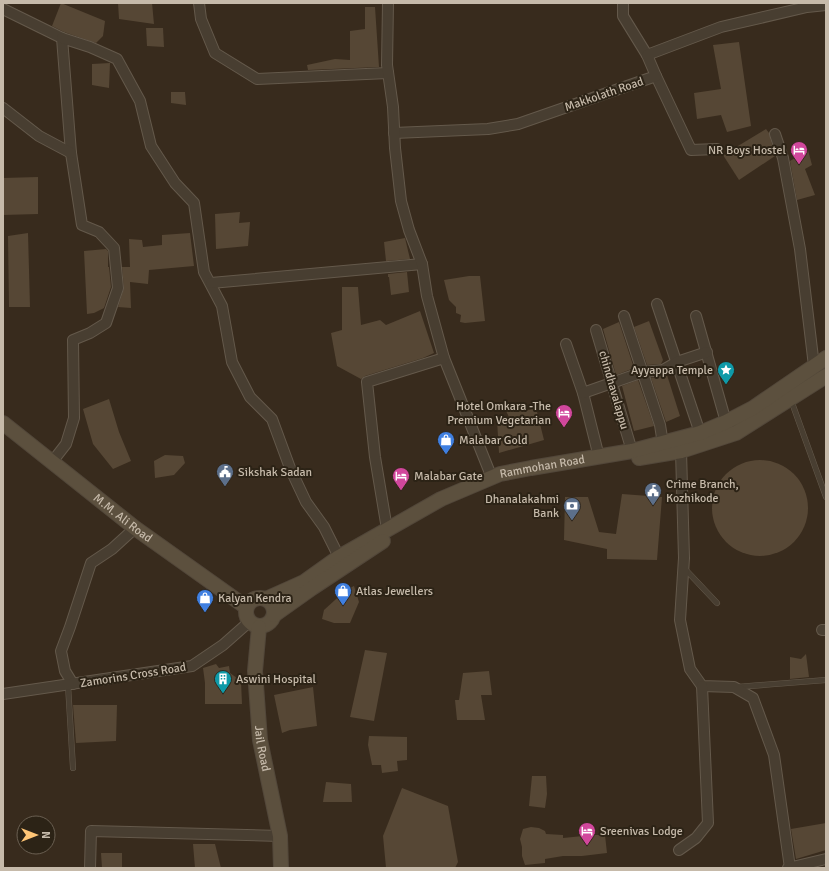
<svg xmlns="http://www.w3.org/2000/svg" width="829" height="871" font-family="Signika,sans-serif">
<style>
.building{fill:#564735}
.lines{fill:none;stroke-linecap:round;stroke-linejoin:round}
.lane-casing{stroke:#64594b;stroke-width:6}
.street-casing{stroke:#64594b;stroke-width:12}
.secondary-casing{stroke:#52473a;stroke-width:16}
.lane{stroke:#483e31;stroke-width:5}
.street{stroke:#483e31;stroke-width:10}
.secondary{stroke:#5c503e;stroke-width:14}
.labels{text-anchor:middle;stroke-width:4;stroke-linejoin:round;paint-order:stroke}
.street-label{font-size:12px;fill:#c6baaa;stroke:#2c2316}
.poi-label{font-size:12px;fill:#c6baaa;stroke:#2c2316;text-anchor:start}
</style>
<rect width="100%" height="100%" fill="#382b1d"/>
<g class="building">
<polygon points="61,3 105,21 103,36 96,43 64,32 52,26"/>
<polygon points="118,3 152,3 154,24 119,19"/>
<polygon points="365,7 375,7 379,67 308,70 307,65 335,59 350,60 350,31 365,29"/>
<polygon points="146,28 163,28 164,47 147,46"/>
<polygon points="739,42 751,126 727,132 721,115 697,119 694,93 721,89 713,45"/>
<polygon points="110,63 109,88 92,85 92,64"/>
<polygon points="171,92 185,92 186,105 171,103"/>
<polygon points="766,129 769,133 775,156 739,180 723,155"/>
<polygon points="808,150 812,165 805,169 815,195 797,200 790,161"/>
<polygon points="38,177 38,214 3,215 3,178"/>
<polygon points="240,212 239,223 250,222 248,246 216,249 215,214"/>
<polygon points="28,233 30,307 9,307 8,236"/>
<polygon points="190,233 194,266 149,270 148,284 130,282 131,308 118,307 124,288 122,267 130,267 129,239 142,240 143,247 162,245 162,235"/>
<polygon points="405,238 410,259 386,261 384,242"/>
<polygon points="106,249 108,251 108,267 109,267 111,287 104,308 94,313 87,314 84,251"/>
<polygon points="407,272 409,292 391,295 389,277 388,277 388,274"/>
<polygon points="469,276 480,276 485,321 465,323 460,322 461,315 456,313 456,307 449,300 444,280"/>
<polygon points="342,287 358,287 361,325 380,320 386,325 420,311 434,353 423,358 365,376 361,379 337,366 331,333 342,330"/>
<polygon points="649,321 663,360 661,364 647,365 634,327"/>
<polygon points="619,322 634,368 616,375 603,329"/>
<polygon points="667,375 680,416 666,422 651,378"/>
<polygon points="638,380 654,426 634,431 622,386"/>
<polygon points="109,399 119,432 131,461 113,469 93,444 83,409"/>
<polygon points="523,406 525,411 536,408 544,440 499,453 497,420 509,417 506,411"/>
<polygon points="165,455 183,456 185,463 174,475 155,478 154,461"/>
<circle cx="760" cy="508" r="48"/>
<polygon points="622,494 662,497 657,560 607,559 607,549 564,540 565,497 588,497 599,532 616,534"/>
<polygon points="354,586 359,602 350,623 334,623 322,619 324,610 346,590"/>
<polygon points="365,650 387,653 374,721 350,717"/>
<polygon points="806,654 809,677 790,679 790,657 801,659"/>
<polygon points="216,664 219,668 229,666 230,673 241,681 242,704 205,704 205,683 203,668"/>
<polygon points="489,671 492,695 481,695 485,720 457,720 455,700 459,700 463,673"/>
<polygon points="313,687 317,726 290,730 282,733 274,695"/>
<polygon points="73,705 117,705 116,741 76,743"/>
<polygon points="369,736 407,737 407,760 397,761 398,771 382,773 381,765 372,765 368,745"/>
<polygon points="532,776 546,776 547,794 545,808 529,806"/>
<polygon points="326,782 351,784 352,802 323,802"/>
<polygon points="402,788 448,806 458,862 455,868 386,868 383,836"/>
<polygon points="826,823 826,850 796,859 791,829"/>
<polygon points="531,827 539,828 545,831 546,834 563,835 563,838 593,835 605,835 607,853 582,856 563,856 545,859 545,863 525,865 522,856 522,847 520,839 523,829"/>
<polygon points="193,844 215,844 221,868 195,868"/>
<polygon points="101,853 122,853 122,868 102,868"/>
</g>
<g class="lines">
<defs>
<g id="lane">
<polyline points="791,400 826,497"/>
<polyline points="684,568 717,603"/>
<polyline points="68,685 73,768"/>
<polyline points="737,687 826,680"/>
</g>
<g id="street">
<polyline points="199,3 201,19 215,53 257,79 388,73"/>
<polyline points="623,3 623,16 647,55"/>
<polyline points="3,9 62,38 71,153 82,225 99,232 114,248 118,288 106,323 90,333 73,340 74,418 66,444 52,462"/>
<polyline points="62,38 90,47 117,59 140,101 151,146 175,183 194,203 204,272 222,306 232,362 250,397 272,419 290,468 306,502 324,527 339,557"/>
<polyline points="656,76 691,150 717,149"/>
<polyline points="3,108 39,136 71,153"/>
<polyline points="394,133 488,129 518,124 656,76 647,55 721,27 807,7 826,5"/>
<polyline points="775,134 783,158 800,249 814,366"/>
<polyline points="211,283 422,264"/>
<polyline points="657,304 700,433"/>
<polyline points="624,316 660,425 663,444"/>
<polyline points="696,316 726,422"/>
<polyline points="596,330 632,451"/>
<polyline points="566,344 583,393 599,457"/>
<polyline points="444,358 492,478"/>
<polyline points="583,393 643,372 663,370 677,362 707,352"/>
<polyline points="681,451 684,558 680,620 690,669 702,686 734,687 753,698 774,755 790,868"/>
<polyline points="387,529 375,457 367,382 444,358 427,296 422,264 409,230 401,201 395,148 393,107 387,65 388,3"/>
<polyline points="822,630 826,630"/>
<polyline points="73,684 65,671 61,651 70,627 91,563 112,549 135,528"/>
<polyline points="3,694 192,666 223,645 249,622"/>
<polyline points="679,850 696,838 708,823 702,686"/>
<polyline points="90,868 91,831 280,836"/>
<polyline points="788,868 826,859"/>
</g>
<g id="secondary">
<path id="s1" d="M3 423 135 528 246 607"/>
<polyline points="639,458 681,451 736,433 826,376"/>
<circle cx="260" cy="612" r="14"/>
<path id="s2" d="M266 599 304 582 339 557 441 499 500 474 531 468 632 451 700 433 726 422 753 408 826 358"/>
<polyline points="274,615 312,588 383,541"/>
<path id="s3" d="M259 627 255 671 260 740 280 836 281 868"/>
</g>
</defs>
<use href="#lane" class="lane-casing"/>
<use href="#street" class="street-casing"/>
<use href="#secondary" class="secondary-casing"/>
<use href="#lane" class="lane"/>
<use href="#street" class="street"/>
<use href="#secondary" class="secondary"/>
</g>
<defs>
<symbol id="hotel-pin" viewBox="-11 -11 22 30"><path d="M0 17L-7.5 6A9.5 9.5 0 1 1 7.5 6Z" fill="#d1479c" stroke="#2c2316"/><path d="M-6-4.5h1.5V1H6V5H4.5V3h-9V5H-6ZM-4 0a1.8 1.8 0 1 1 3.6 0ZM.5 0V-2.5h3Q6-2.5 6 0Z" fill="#fff"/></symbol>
<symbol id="sight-pin" viewBox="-11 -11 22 30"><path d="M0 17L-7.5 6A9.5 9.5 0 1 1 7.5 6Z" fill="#0f9aa8" stroke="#2c2316"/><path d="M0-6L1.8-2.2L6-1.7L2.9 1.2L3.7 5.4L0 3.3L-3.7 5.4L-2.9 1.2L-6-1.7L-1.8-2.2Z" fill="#fff"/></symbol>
<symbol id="shop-pin" viewBox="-11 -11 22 30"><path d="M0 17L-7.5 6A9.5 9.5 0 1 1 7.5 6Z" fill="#3f7fe0" stroke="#2c2316"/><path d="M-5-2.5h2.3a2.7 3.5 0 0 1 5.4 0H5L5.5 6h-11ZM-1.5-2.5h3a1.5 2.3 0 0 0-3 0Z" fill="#fff"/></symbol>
<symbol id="civic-pin" viewBox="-11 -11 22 30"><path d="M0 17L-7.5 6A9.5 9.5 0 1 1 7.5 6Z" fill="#5c6f8a" stroke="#2c2316"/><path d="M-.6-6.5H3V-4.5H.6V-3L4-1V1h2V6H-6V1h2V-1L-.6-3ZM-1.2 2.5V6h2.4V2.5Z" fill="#fff"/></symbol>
<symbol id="bank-pin" viewBox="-11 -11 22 30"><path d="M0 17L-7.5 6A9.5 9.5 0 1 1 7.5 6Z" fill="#5c6f8a" stroke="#2c2316"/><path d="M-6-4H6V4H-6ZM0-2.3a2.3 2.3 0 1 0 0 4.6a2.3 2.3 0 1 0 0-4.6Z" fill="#fff"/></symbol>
<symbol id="building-pin" viewBox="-11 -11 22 30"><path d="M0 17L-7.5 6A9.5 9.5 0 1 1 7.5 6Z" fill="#0f9aa8" stroke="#2c2316"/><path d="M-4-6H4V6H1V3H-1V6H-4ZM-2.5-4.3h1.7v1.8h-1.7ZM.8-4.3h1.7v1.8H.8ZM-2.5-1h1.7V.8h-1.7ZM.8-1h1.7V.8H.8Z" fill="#fff"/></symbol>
</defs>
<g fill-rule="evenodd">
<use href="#hotel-pin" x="789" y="140" width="20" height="27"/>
<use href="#sight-pin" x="716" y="360" width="20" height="27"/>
<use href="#hotel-pin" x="554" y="403" width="20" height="27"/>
<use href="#shop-pin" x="436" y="430" width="20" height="27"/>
<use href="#civic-pin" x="215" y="462" width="20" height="27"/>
<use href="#hotel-pin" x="391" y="466" width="20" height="27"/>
<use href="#civic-pin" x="643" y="481" width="20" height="27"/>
<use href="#bank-pin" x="562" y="496" width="20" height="27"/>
<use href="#shop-pin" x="333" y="581" width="20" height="27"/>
<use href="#shop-pin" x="195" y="588" width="20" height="27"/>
<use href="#building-pin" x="213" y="669" width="20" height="27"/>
<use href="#hotel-pin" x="577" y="821" width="20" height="27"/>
</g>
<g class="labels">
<g class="street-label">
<text transform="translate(604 94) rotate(-19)" y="4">Makkolath Road</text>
<text transform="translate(614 390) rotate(74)" y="4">chindhavalappu</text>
<text dy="4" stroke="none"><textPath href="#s2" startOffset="309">Rammohan Road</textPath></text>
<text dy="4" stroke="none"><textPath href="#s1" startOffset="153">M.M. Ali Road</textPath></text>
<text transform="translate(133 675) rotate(-9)" y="4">Zamorins Cross Road</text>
<text dy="4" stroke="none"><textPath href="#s3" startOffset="122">Jail Road</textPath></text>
</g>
<g class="poi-label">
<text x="786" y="154" text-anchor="end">NR Boys Hostel</text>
<text x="713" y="374" text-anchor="end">Ayyappa Temple</text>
<text x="551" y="410" text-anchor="end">Hotel Omkara -The<tspan x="551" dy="14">Premium Vegetarian</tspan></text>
<text x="459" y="444">Malabar Gold</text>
<text x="238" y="476">Sikshak Sadan</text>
<text x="414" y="480">Malabar Gate</text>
<text x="666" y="488">Crime Branch,<tspan x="666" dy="14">Kozhikode</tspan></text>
<text x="559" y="503" text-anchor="end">Dhanalakahmi<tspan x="559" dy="14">Bank</tspan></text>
<text x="356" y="595">Atlas Jewellers</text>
<text x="218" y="602">Kalyan Kendra</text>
<text x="236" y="683">Aswini Hospital</text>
<text x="600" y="835">Sreenivas Lodge</text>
</g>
</g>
<rect width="829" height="871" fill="none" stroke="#c6baaa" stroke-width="8"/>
<g transform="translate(36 835) rotate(90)"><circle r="19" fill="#2c2316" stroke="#6a5f51"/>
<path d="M0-3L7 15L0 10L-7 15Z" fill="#ffc576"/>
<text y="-6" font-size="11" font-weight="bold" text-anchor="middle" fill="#c6baaa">N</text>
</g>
</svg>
